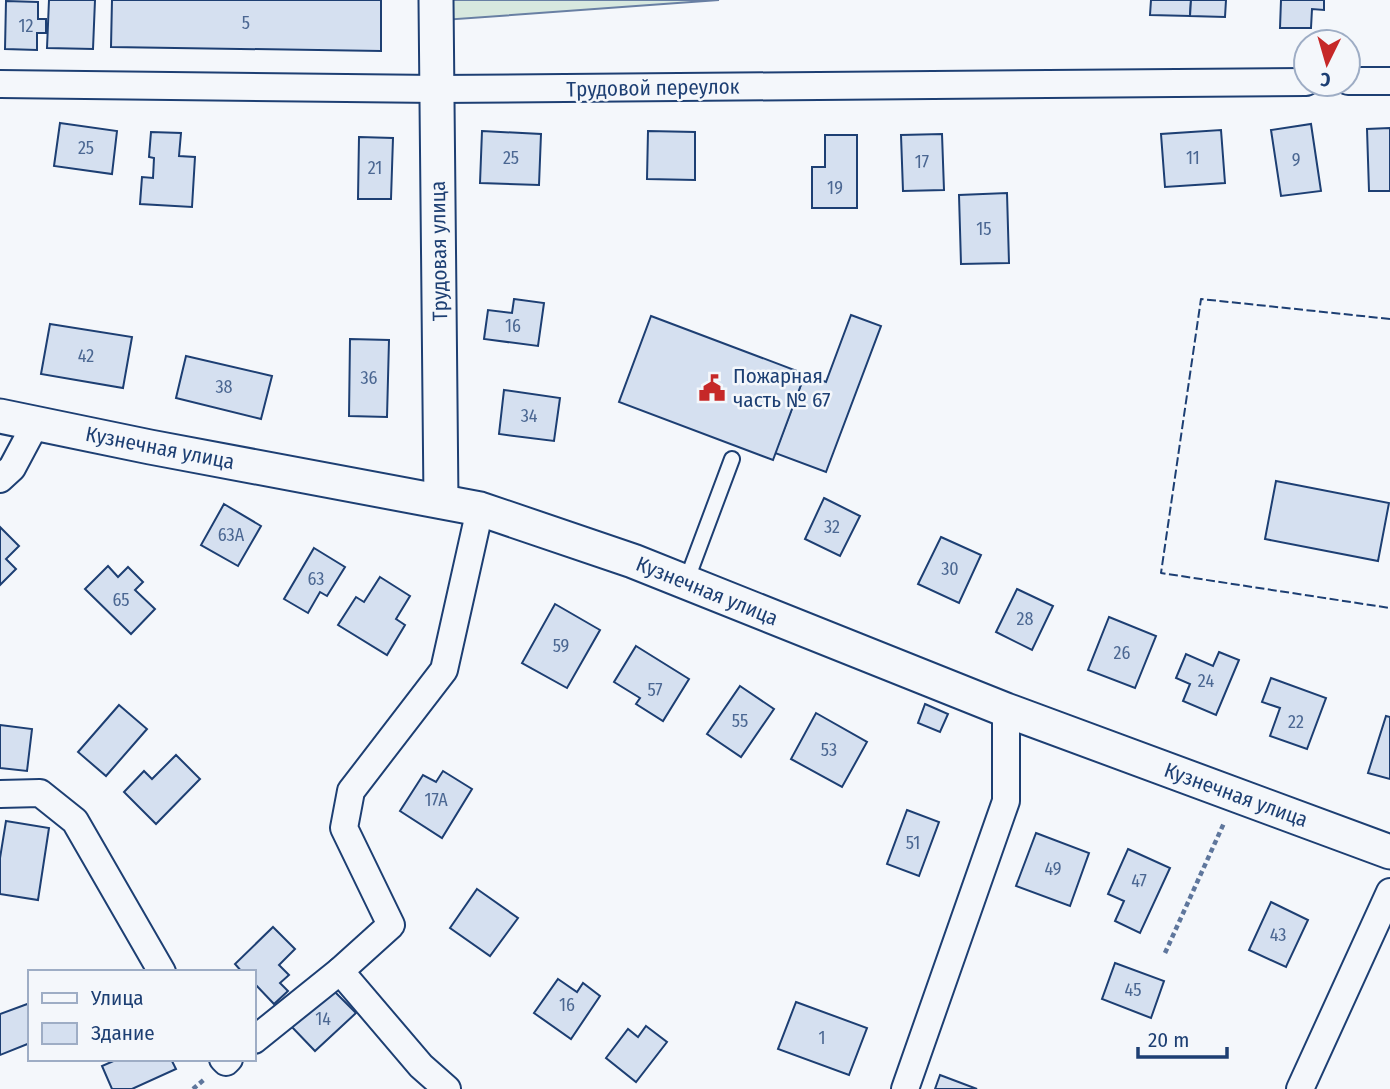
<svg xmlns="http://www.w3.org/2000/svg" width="1390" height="1089" font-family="'Fira Sans Condensed',sans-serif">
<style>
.green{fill:#d7e8df;stroke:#687fa3;stroke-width:2}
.building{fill:#d5e0f0;stroke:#1d3f73;stroke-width:2}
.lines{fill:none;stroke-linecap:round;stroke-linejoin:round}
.service-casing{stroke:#1d3f73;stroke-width:18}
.minor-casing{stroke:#1d3f73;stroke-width:30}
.tertiary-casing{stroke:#1d3f73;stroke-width:37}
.path{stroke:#5e769c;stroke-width:4.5;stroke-dasharray:5 3.5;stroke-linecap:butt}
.service{stroke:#f4f7fb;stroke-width:14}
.minor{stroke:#f4f7fb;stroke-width:26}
.tertiary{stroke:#f4f7fb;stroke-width:33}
.fence{stroke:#1d3f73;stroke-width:2;stroke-dasharray:9 3.5;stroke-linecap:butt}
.labels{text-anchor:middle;stroke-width:5;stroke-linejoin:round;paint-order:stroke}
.number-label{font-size:18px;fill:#4b6792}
.street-label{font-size:21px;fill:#1d3f73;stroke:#f4f7fb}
.poi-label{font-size:21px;fill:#1d3f73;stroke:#f4f7fb;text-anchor:start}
</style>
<rect width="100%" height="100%" fill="#f4f7fb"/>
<polygon class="green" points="443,0 719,0 443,20"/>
<g class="building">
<polygon points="49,0 95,0 93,49 47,48"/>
<polygon points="112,0 381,0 381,51 111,47"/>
<polygon points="1151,0 1191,0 1190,16 1150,15"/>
<polygon points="1191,0 1226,0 1225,17 1190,16"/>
<polygon points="1281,0 1324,0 1324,10 1312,9 1311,28 1280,28"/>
<polygon points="6,1 38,2 38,19 46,19 46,33 37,33 37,50 5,49"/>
<polygon points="60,123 117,131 112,174 54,166"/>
<polygon points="1311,124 1321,191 1281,196 1271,130"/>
<polygon points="1390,128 1390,191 1369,191 1367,129"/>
<polygon points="1221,130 1225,183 1165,187 1161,134"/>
<polygon points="482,131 541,134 539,185 480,183"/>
<polygon points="648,131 695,132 695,180 647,179"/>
<polygon points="151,132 181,133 179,156 195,157 192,207 140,204 142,177 153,178 154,158 149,157"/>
<polygon points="942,134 944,190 903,191 901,135"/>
<polygon points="825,135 857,135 857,208 812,208 812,167 825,167"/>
<polygon points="359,137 393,138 391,199 358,199"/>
<polygon points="1007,193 1009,263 961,264 959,195"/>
<polygon points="514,299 544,303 538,346 484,339 488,310 512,313"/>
<polygon points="851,315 881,326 826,472 775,453 805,374 826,382"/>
<polygon points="651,316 805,374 773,460 619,402"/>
<polygon points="50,324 132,337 123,388 41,374"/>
<polygon points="350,339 389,340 387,417 349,416"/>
<polygon points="186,356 272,376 261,419 176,398"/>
<polygon points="504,390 560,398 554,441 499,434"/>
<polygon points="1276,481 1389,503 1378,561 1265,539"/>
<polygon points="824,498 860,516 840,556 805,539"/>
<polygon points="224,504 261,526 238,566 201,545"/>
<polygon points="0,527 19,546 6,559 16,569 0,585"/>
<polygon points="941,537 981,555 959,603 918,584"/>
<polygon points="314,548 345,567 327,596 320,592 308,613 284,599"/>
<polygon points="108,566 118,577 128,567 143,582 135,590 155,609 131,634 85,589"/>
<polygon points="380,577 410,596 396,619 405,625 387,655 338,625 356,597 364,602"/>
<polygon points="1017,589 1053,606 1032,650 996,632"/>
<polygon points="555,604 600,630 567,688 522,663"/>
<polygon points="1109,617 1156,636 1135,688 1088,670"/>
<polygon points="636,646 689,679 663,721 636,704 640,698 614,682"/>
<polygon points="1219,652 1239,660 1216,715 1183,701 1190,684 1176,678 1186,654 1213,666"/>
<polygon points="1271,678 1326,698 1307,749 1270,736 1280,708 1262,702"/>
<polygon points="740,686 774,709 741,757 707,734"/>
<polygon points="925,704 948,714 940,732 918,723"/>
<polygon points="119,705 147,729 106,776 78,752"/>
<polygon points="816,713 867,742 842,787 791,759"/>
<polygon points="1386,716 1390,717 1390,779 1368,773"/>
<polygon points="0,725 32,729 27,771 0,768"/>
<polygon points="176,755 200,779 156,824 124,792 144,771 152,779"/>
<polygon points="443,771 472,789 442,838 400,811 423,775 436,782"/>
<polygon points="907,810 939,822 919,876 887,864"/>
<polygon points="6,821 49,828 38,900 0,894 0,858"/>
<polygon points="1036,833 1089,853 1070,906 1016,886"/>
<polygon points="1128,849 1170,868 1140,933 1115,921 1124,901 1108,894"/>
<polygon points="477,889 518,918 490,956 450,928"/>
<polygon points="1271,902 1308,920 1286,967 1249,950"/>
<polygon points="273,927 295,949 279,965 289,975 280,983 288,991 274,1004 254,983 254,972 242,972 235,964"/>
<polygon points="1115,963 1164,981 1151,1018 1102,999"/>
<polygon points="558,979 577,992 583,983 600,996 571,1039 534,1013"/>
<polygon points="330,987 356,1013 315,1051 290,1025"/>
<polygon points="796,1002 867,1028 849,1075 778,1049"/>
<polygon points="30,1003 30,1043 0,1055 0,1014"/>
<polygon points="646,1026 667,1042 636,1082 606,1058 628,1029 638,1037"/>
<polygon points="118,1059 171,1059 176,1069 132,1089 112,1089 102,1066"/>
<polygon points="940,1075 977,1089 935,1089"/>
</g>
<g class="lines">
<defs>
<polyline id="service" points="686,582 732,459"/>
<g id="minor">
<polyline points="1348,81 1390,81"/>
<polyline points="0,84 437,89 1306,82"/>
<polyline points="0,479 12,468 36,423"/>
<polyline points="0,794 40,793 75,821 162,972"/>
<polyline points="254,1040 340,971"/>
<polyline points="223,1059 226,1062 229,1059"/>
<polyline points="447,1089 421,1066 340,971 391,925 344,828 351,791 444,670 480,509"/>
<polyline points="905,1089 1006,801 1006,710"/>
<polyline points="1300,1089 1390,892"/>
</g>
<g id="tertiary">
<polyline points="436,0 441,501"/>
<polyline points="0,416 150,447 480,509 633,561 1006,710 1390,852"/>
</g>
</defs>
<use href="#service" class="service-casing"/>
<use href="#minor" class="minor-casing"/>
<use href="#tertiary" class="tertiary-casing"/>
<g class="path">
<polyline points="1165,953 1224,823"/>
<polyline points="193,1089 206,1078"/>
</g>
<use href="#service" class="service"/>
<use href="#minor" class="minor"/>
<use href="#tertiary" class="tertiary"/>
<polyline class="fence" points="1390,319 1201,299 1161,573 1390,608"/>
</g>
<defs>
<symbol id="civic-bare" viewBox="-9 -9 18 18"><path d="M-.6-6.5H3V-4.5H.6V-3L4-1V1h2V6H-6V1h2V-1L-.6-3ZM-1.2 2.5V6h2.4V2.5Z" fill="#c62828" stroke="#f4f7fb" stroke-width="2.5" paint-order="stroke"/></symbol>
</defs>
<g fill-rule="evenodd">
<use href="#civic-bare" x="693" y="369" width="38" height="38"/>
</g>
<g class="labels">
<g class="number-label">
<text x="246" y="29">5</text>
<text x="26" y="32">12</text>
<text x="86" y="154">25</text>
<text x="511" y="164">25</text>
<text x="1193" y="164">11</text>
<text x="1296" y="166">9</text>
<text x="922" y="168">17</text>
<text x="375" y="174">21</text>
<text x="835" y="194">19</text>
<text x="984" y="235">15</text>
<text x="513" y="332">16</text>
<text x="86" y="362">42</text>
<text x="369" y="384">36</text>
<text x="224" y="393">38</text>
<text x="529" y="422">34</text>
<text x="832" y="533">32</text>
<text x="231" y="541">63А</text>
<text x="950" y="575">30</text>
<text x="316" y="585">63</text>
<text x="121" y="606">65</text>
<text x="1025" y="625">28</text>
<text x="561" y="652">59</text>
<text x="1122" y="659">26</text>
<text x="1206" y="687">24</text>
<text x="655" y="696">57</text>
<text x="740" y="727">55</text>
<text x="1296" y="728">22</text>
<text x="829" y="756">53</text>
<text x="436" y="806">17А</text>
<text x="913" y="849">51</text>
<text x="1053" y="875">49</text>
<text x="1139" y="887">47</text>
<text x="1278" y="941">43</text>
<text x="1133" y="996">45</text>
<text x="567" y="1011">16</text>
<text x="323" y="1025">14</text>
<text x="822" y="1044">1</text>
</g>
<g class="street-label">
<text transform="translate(653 88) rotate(-1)" y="7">Трудовой переулок</text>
<text transform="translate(439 251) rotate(-91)" y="7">Трудовая улица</text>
<text transform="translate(160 448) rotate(11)" y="7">Кузнечная улица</text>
<text transform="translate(707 591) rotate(22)" y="7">Кузнечная улица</text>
<text transform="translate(1236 795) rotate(20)" y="7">Кузнечная улица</text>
</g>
<g class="poi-label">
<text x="733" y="383">Пожарная<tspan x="733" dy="24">часть № 67</tspan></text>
</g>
</g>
<rect x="28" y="970" width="228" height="91" fill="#f4f7fb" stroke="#9eadc5" stroke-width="2"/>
<rect x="42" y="993" width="35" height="10" fill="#f4f7fb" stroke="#9eadc5" stroke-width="2"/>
<text x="91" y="1005" font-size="21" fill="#1d3f73">Улица</text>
<rect x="42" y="1023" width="35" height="21" fill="#d5e0f0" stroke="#9eadc5" stroke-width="2"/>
<text x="91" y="1040" font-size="21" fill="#1d3f73">Здание</text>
<g transform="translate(1327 63) rotate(185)"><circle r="33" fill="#f4f7fb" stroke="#9eadc5" stroke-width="2"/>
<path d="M0-5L12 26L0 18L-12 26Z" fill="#c62828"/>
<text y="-10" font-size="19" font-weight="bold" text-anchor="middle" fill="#1d3f73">С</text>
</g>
<path d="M1138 1047v10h89v-10" fill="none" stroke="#1d3f73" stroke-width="3.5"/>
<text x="1148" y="1047" font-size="21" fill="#1d3f73" stroke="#f4f7fb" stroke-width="5" paint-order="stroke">20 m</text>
</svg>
